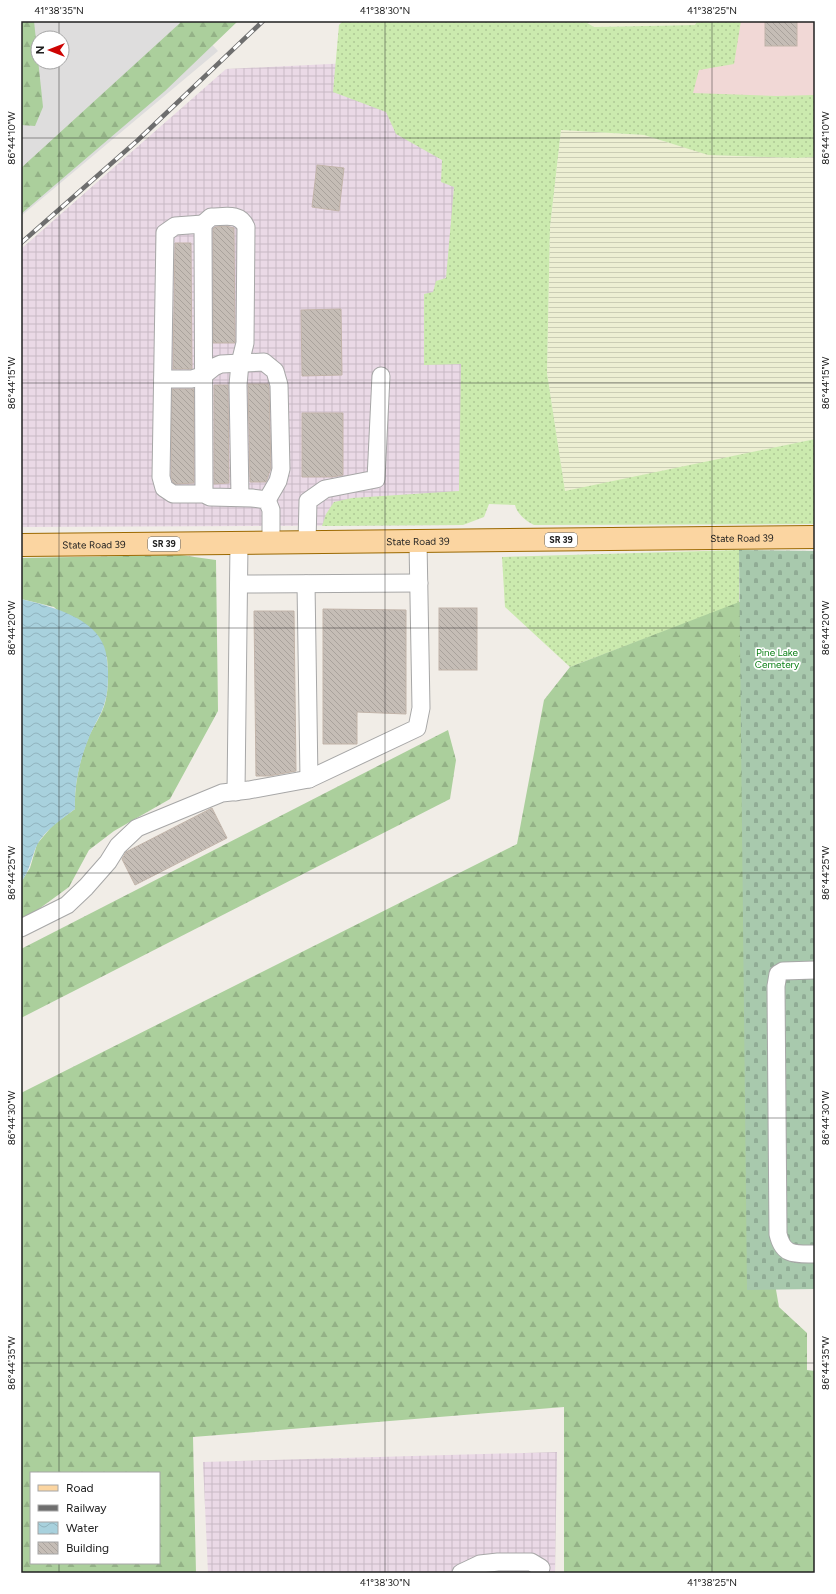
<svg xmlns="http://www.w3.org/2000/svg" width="836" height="1594" font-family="Figtree,sans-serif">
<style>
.residential{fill:#dedddd;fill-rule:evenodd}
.commercial{fill:#f1d8d6}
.industrial{fill:url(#industrial-grid)}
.farmland{fill:url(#farmland-rules)}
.grass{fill:url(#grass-dots)}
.forest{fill:url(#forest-firs);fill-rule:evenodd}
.cemetery{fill:url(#cemetery-stones)}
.water{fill:url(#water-waves)}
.building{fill:url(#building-back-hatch);stroke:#c2b4a9}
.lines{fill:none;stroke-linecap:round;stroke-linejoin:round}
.minor-casing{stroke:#a7a7a7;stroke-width:19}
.major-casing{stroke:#9b6901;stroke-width:24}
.minor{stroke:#fff;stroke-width:17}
.major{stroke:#fbd5a1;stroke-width:22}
.rail-casing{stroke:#6e6e6e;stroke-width:4.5}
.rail{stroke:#fff;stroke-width:3;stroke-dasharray:9;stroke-linecap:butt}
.ticks{fill:none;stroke:#202020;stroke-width:1;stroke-opacity:0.45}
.labels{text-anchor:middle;stroke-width:3.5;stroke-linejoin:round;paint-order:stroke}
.shield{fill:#fff;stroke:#636363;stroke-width:1}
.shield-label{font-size:9px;font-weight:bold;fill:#202020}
.street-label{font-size:10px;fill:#202020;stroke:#fff}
.park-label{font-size:10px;fill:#0d8017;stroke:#fff}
.neatline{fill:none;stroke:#202020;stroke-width:1.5}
.ticks-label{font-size:10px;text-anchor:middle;fill:#202020}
</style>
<defs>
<pattern id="industrial-grid" width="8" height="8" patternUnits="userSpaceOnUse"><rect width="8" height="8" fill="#ead9e6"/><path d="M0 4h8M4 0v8" fill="none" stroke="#c8bac5"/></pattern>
<pattern id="farmland-rules" width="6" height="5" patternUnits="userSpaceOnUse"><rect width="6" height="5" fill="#edefd3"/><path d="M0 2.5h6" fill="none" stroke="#cbcdb5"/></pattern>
<pattern id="grass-dots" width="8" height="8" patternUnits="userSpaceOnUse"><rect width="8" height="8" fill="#cbeaae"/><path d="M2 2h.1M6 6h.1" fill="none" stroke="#aec895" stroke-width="1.8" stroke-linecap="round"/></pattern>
<pattern id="forest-firs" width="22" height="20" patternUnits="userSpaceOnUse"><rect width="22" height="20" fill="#abcf9c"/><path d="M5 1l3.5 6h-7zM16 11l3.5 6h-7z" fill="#93b186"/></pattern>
<pattern id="cemetery-stones" width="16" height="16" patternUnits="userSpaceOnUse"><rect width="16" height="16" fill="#a8c9ad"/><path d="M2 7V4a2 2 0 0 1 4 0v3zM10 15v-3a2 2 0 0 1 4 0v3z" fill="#90ac95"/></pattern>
<pattern id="water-waves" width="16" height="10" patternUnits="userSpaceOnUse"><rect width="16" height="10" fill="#a8d1dd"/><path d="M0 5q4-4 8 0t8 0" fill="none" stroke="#90b3bd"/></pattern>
<pattern id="building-back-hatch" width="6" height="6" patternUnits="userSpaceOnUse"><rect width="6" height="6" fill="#c5bdb6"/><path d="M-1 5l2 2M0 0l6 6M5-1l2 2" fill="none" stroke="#a9a29c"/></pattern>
</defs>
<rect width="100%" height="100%" fill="#f1ede7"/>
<path class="residential" d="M21 21H190L218 51 21 216ZM38 38H62V62H38Z"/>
<polygon class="commercial" points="697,21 815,21 815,157 708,155 679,146 679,118"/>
<g class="industrial">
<polygon points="472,57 463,525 21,527 21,249 226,69"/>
<polygon points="557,1452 555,1573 208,1573 203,1462"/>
</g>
<g class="farmland">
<polygon points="584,21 696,21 695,25 594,27"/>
<polygon points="561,130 644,135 708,155 796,158 815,157 815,439 565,492 547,373 550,227"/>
</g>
<g class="grass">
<path d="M343 21H584L594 27 695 25 697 21H741L734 64 699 70 693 93 776 96 815 95V157L796 158 708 155 644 135 561 130 550 227 547 373 565 491 815 439V524L534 525C526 521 517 514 515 505L489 504 484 517 463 525 322 526 326 514 334 502 352 498 459 491 461 364 424 365V294L433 292 436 281 446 278 454 187 441 182 442 160 396 134 386 112 333 92 339 25Z"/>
<polygon points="739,550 739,603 570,667 505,607 502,557"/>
</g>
<g class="forest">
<polygon points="21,21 34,21 43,107 35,126 21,125"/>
<polygon points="179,21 238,21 165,91 21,214 21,168 180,23"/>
<path d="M180 555 216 560 218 711 170 799 114 831 89 850 69 887 32 914 21 918V882L30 868 37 844 53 825 75 809C74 783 80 758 90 734 95 724 102 714 105 703 109 688 108 673 107 657L54 607 21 599V558Z"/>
<path d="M815 573 766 1232 779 1307 807 1333V1370L815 1371V1573H564V1407L193 1437 196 1573H21V1093L517 844 544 700 570 667ZM31 1473H159V1563H31Z"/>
<polygon points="448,730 456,760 450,799 21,1018 21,949"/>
</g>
<polygon class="cemetery" points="739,550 815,551 815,1289 747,1290"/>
<path class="water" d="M21 599C46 605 90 616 102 642 107 651 107 661 108 671 108 682 108 694 104 705 101 715 94 725 90 735 80 759 74 783 75 809 63 818 44 831 37 845 31 858 30 871 21 882Z"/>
<g class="building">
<rect x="765" y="21" width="32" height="25"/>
<polygon points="317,165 344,168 339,211 312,207"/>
<polygon points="226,226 234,228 235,342 235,343 213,343 213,229 215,227"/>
<polygon points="175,243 191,243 192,369 173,369"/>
<polygon points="341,309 342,375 302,376 301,310"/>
<polygon points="248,384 268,384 269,387 271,468 266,482 250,482"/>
<polygon points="214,385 228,385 229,483 214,484"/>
<polygon points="172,389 194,389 194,483 175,484 173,482 171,476"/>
<polygon points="302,413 343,413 343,475 332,477 302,477"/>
<rect x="439" y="608" width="38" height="62"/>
<polygon points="323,609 406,610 406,714 357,712 357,744 323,744"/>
<polygon points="254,611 294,611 296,771 269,776 256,776"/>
<polygon points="212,808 227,838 135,885 122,859 126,852"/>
</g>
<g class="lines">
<defs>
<g id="minor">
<path d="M203 224 211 217C224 217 240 212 246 227L245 343 240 363 238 385 240 497"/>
<polyline points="163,379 192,379 204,375 214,367 221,364 264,362 275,371 279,385 281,469 278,481 267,500"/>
<polyline points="204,494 173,494 164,488 161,477 165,233 175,226 203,224 204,494 210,497 252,498 267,500 271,510 271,543"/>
<polyline points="307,543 308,501 325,489 376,479 381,376"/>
<polyline points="239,584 419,583"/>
<polyline points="306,584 309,779"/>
<polyline points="236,792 239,544"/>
<polyline points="21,928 67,905 86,887 108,862 118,846 137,828 222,793 249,790 309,779 417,728 421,708 418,542"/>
<path d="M815 970 783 971 778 974 776 986 778 1234C783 1256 795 1254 815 1254"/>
<polyline points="461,1573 480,1564 498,1562 531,1562 541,1568"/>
</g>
<g id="major">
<path id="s1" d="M21 545 815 537"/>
</g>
</defs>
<use href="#minor" class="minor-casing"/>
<use href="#major" class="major-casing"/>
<use href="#minor" class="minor"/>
<use href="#major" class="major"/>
<defs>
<polyline id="rail" points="21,243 138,140 263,21"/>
</defs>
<use href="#rail" class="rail-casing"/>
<use href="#rail" class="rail"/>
</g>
<path class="ticks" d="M59 21V38M385 21V1573M712 21V1573M59 62V1473M21 138H815M21 383H815M21 628H815M21 873H815M21 1118H815M21 1363H815M59 1563V1573"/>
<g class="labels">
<g class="shield">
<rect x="545" y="533" width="32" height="14" rx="3"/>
<rect x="148" y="537" width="32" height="14" rx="3"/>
</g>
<g class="shield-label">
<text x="561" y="543">SR 39</text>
<text x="164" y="547">SR 39</text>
</g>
<g class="street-label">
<text dy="4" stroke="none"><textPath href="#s1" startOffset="721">State Road 39</textPath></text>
<text dy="4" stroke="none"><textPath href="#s1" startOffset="397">State Road 39</textPath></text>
<text dy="4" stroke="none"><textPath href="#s1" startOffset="73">State Road 39</textPath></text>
</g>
<g class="park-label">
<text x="777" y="656">Pine Lake<tspan x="777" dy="12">Cemetery</tspan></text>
</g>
</g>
<rect width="836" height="1594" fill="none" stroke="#ffffff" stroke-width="44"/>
<rect x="30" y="1472" width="130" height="92" fill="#ffffff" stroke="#a6a6a6"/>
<rect x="38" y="1485" width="20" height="6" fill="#fbd5a1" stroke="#a6a6a6"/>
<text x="66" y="1492" font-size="12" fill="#202020">Road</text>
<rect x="38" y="1505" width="20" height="6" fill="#6e6e6e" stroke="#a6a6a6"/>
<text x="66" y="1512" font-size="12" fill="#202020">Railway</text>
<rect x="38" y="1522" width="20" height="12" fill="url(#water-waves)" stroke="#a6a6a6"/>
<text x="66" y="1532" font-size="12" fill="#202020">Water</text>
<rect x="38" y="1542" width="20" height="12" fill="url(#building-back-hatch)" stroke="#a6a6a6"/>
<text x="66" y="1552" font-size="12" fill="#202020">Building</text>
<g transform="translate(50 50) rotate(270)"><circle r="19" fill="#ffffff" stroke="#a6a6a6"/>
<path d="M0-3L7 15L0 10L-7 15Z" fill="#ce0302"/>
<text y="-6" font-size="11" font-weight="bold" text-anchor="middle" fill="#202020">N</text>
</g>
<rect x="22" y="22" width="792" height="1550" class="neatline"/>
<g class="ticks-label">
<text x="59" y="14">41°38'35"N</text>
<text x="385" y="14">41°38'30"N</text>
<text x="712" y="14">41°38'25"N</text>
<text transform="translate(825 138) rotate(-90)" y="4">86°44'10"W</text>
<text transform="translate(11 138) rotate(-90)" y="4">86°44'10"W</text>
<text transform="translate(825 383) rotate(-90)" y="4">86°44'15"W</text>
<text transform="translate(11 383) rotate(-90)" y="4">86°44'15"W</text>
<text transform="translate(825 628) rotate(-90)" y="4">86°44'20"W</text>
<text transform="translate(11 628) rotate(-90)" y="4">86°44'20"W</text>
<text transform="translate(825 873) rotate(-90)" y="4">86°44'25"W</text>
<text transform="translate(11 873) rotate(-90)" y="4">86°44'25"W</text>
<text transform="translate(11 1118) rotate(-90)" y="4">86°44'30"W</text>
<text transform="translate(825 1118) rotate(-90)" y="4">86°44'30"W</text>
<text transform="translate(11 1363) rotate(-90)" y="4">86°44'35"W</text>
<text transform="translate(825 1363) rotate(-90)" y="4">86°44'35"W</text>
<text x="385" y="1586">41°38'30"N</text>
<text x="712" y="1586">41°38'25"N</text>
</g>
</svg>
